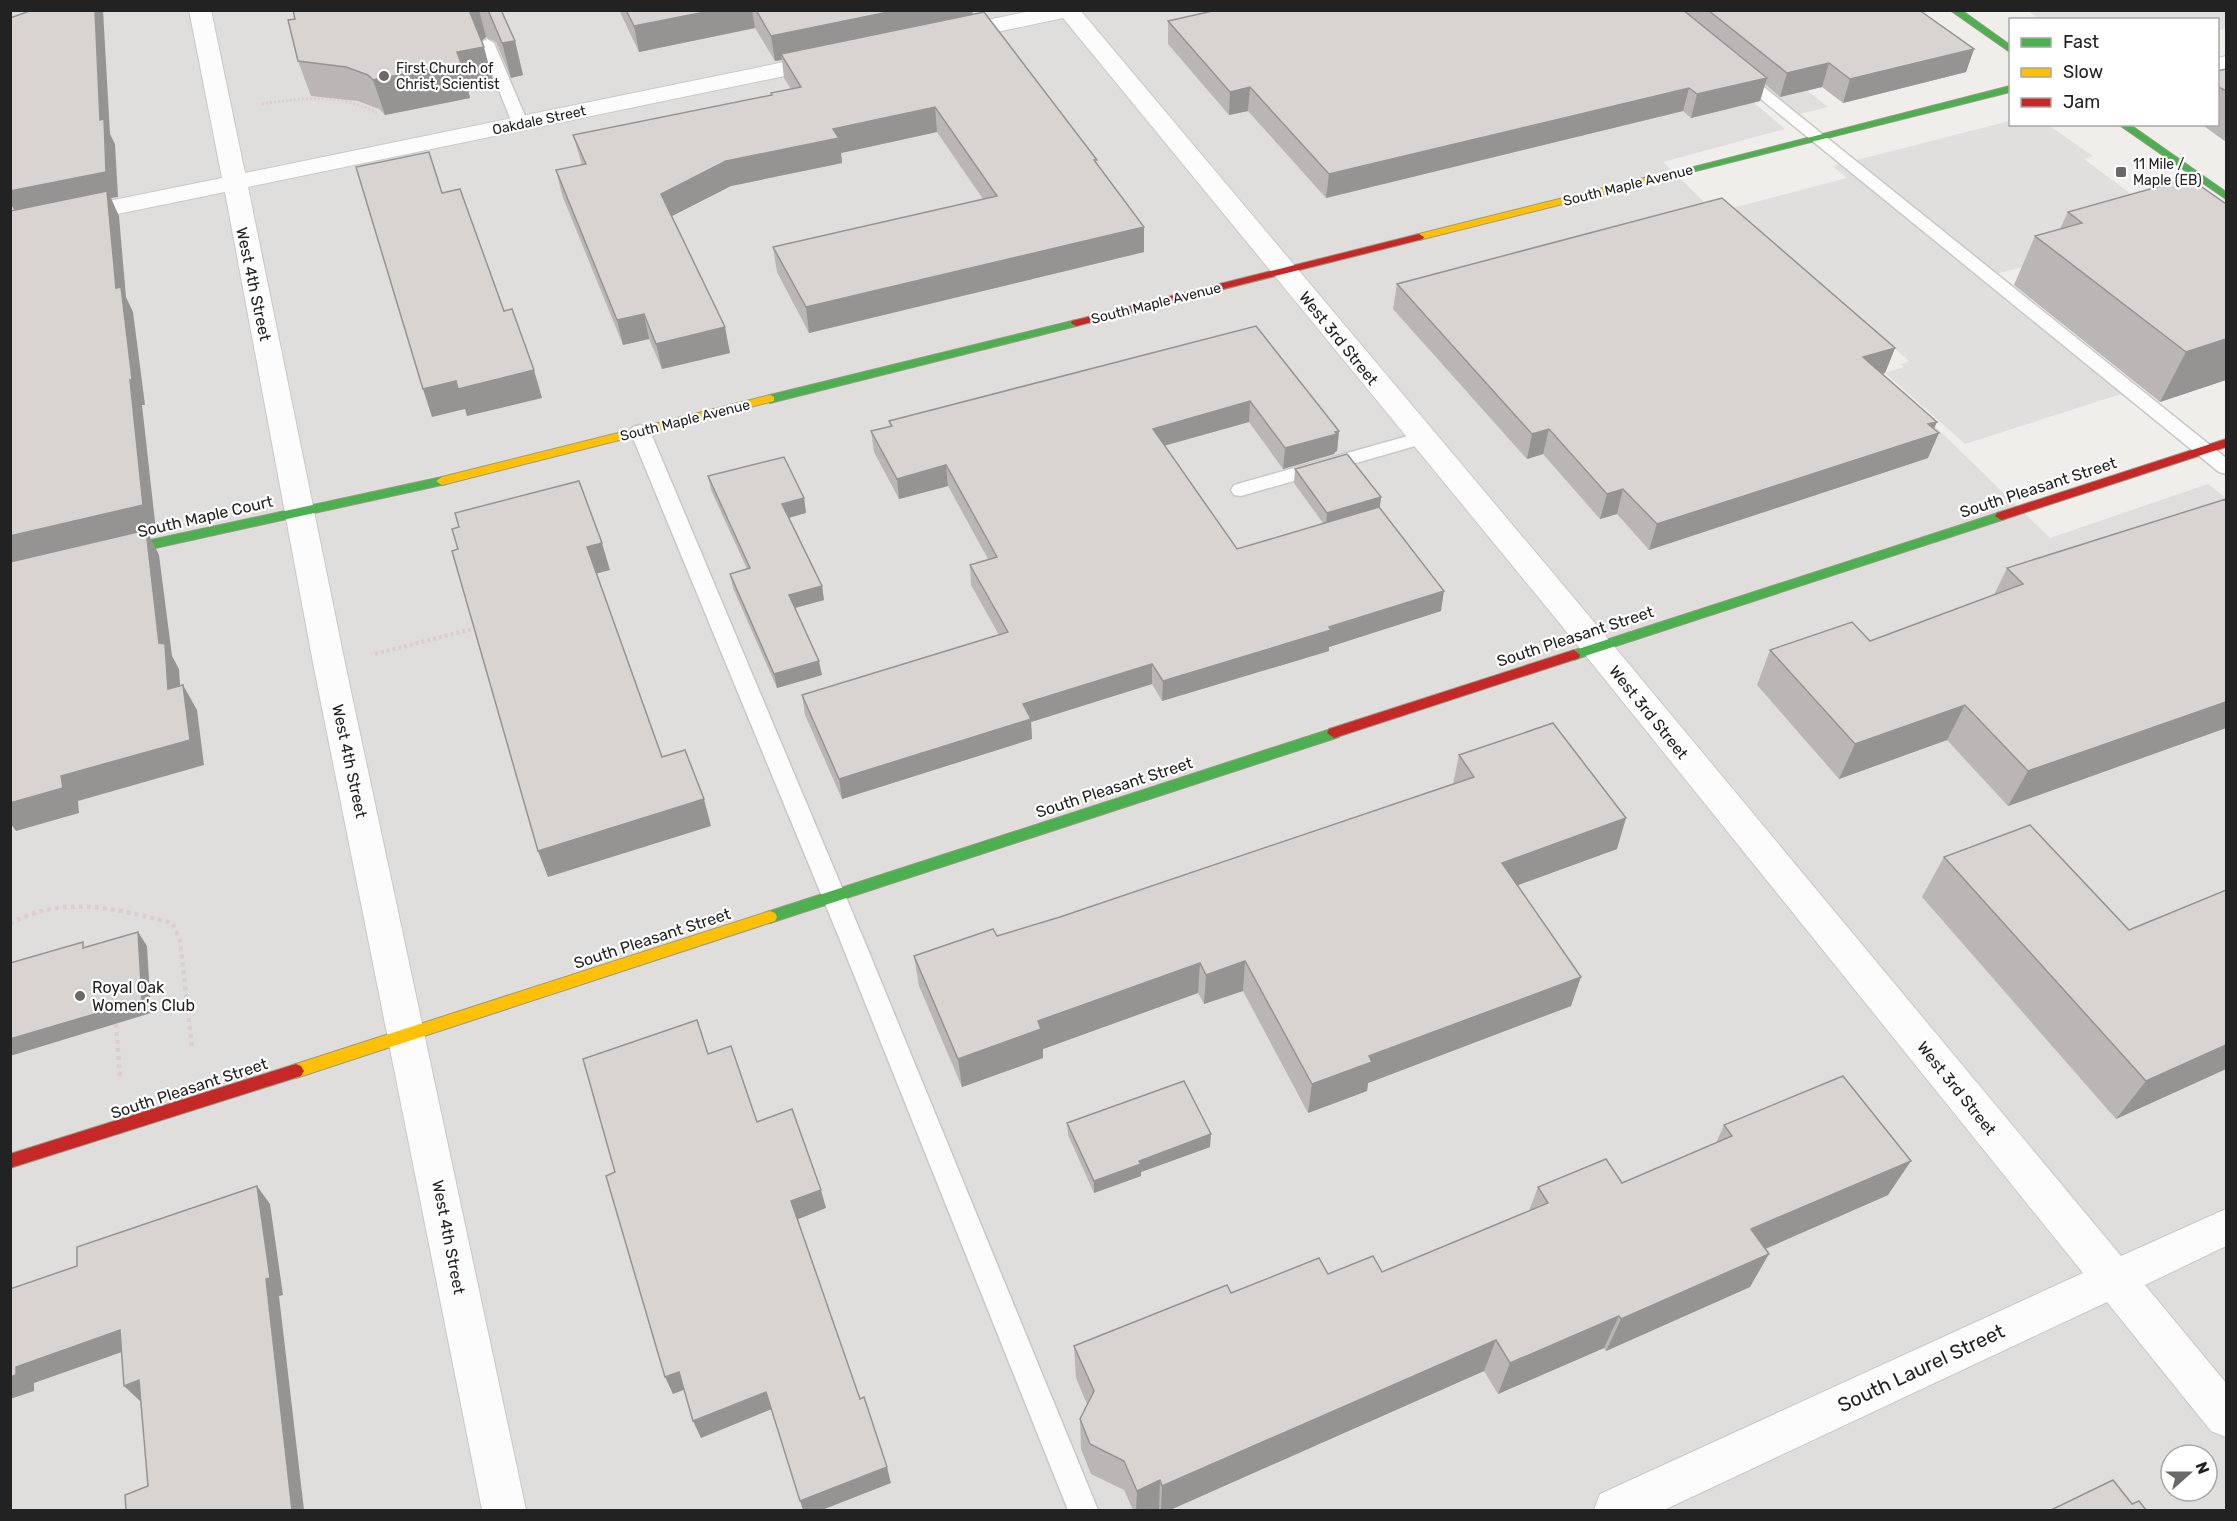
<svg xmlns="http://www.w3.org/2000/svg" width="2237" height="1521" font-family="Rubik,sans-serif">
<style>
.residential{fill:#dfdedc;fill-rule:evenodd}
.parking{fill:#e0dfde}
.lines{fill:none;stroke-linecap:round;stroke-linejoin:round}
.lane-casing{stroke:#c9c8c7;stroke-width:3}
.street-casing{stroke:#c9c8c7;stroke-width:2}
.fast-casing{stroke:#999a82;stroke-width:2}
.slow-casing{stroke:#999a82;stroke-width:2}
.jam-casing{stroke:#999a82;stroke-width:2}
.path-far2{stroke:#dccecd;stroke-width:3;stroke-dasharray:2 2;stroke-linecap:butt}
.path-far1{stroke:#dccecd;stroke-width:4;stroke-dasharray:3 3;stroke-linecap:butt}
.path{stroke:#dccecd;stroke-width:4.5;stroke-dasharray:4 4;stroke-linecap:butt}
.lane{fill:#fdfcfc;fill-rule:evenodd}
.street{fill:#fdfcfc;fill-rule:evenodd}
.fast{fill:#4caf50;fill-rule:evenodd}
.slow{fill:#ffc107;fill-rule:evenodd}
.jam{fill:#c62828;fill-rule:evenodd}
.wall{fill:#b9b6b5}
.shaded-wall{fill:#969493}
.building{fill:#d7d4d2;stroke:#969493;stroke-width:1.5}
.poi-dot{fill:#6a6968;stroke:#fff;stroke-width:2}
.labels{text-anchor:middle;stroke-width:4.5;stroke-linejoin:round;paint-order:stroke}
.far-poi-label{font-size:14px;fill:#222;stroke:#fff;text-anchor:start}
.far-street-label{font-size:14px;fill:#222;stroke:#fff}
.street-label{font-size:16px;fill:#222;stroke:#fff}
.poi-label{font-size:16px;fill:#222;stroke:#fff;text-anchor:start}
.near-street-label{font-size:20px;fill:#222;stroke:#fff}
</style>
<rect width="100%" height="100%" fill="#f0eeeb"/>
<path class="residential" d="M10 11H1646L1785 129 1663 162 2050 538 2208 484 2226 498V1510H11ZM2171 1455H2207V1491H2171Z"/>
<g class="parking">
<polygon points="2028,11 2226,11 2226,28 2218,31 2218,20 2041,20"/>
<polygon points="1754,48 1828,107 1795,115 1723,56"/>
<polygon points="2010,121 2010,124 2048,125 2093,156 2084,159 2135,197 2046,261 1996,274 2140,388 1965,444 1885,373 1904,367 1901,364 1909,361 1874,330 1717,212 1847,178 1833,166"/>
</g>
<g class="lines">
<defs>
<g id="lane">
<polygon points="487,39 494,43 528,123 526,126 514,126 512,123 480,43"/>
<polygon points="1740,70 1745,72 2226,458 2226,474 2219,472 1735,78 1732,75 1735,72"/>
<polygon points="640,425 647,427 650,431 864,940 1098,1510 1068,1510 840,940 630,431 633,427"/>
<polygon points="1422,432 1429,434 1432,438 1429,442 1241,496 1234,495 1231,490 1234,485"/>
</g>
<g id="street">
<polygon points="189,10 211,10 245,173 828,53 836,55 839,60 836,65 828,67 248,187 346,668 526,1510 482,1510 314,668 225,192 10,236 10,221 222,178"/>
<polygon points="1035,10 1080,10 1579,604 2121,1256 2226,1209 2226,1246 2145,1285 2226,1383 2226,1437 2211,1431 2107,1302 1664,1510 1594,1510 1600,1494 2083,1273 1557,620 1063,18 949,42 941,40 938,35 941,30"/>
<polygon points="2226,56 2226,70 2218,72 2218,58"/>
</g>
<g id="fast">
<polygon points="1950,10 1961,10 2010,45 2010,52"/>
<polygon points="2010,86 2010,92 1652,182 1647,179"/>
<polygon points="2118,124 2129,124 2226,192 2226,199"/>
<polygon points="1076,320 1080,321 1080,325 770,403 764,399 770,395"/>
<polygon points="442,477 446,478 448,481 446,484 110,558 104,554 106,551 151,540"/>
<polygon points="2001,512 2007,516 2005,519 1579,658 1574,660 1568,655 1569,652"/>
<polygon points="1334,728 1341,733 1339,737 770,923 765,921 763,917 765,913 770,911"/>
</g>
<g id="slow">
<polygon points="1652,176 1657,179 1655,181 1419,240 1414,237 1415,235"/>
<polygon points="770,395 774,397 774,401 442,485 436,481 442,477"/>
<polygon points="770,911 775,913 777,917 775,921 296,1078 291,1076 288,1071 291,1066 296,1064"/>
</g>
<g id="jam">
<polygon points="1419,234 1424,237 1423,239 1076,326 1071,323 1072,321"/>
<polygon points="2226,439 2226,447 2005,519 2001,520 1995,516 1997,513"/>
<polygon points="1574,650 1580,655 1579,658 1334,738 1327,733 1329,729"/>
<polygon points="296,1064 301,1066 304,1071 301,1076 10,1168 10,1154"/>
</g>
</defs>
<use href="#lane" class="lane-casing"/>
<use href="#street" class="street-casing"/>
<use href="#fast" class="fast-casing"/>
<use href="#slow" class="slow-casing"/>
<use href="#jam" class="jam-casing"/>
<path class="path-far2" d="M262 104C302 98 340 93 377 113"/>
<polyline class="path-far1" points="375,654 476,628"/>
<g class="path">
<path d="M10 924C62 894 118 909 172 923L180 940 192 1048"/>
<polyline points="116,1024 120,1077"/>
</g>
<use href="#lane" class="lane"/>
<use href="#street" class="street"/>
<use href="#fast" class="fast"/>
<use href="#slow" class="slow"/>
<use href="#jam" class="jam"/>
</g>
<g class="wall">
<polygon points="293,10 501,10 515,41 523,75 511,78 496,42 486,37 481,41 493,81 467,86 470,98 385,115 379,109 358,101 311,96 298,61 295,19"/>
<polygon points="619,10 972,10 973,15 1097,165 1144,227 1144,252 809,333 777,272 773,247 983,199 937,132 841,153 842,163 731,186 672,216 730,353 662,369 649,339 623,345 562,195 556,170 582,165 573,135 772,96 771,93 791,89 784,78 782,60 775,61 755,28 639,52"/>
<polygon points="1217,10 1919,10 1974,49 1966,72 1843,103 1822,87 1780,97 1765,84 1760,101 1691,118 1683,111 1326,198 1248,111 1229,115 1168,44 1168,21"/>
<polygon points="2226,69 2226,142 2201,124 2217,124 2217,71"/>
<polygon points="2226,204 2226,380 2160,402 2014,285 2035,236 2060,229 2068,212"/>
<polygon points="1397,284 1895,348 1885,373 1882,374 1934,429 1928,458 1649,550 1617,514 1600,519 1543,454 1527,459 1393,309"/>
<polygon points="1256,326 1339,431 1337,451 1335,452 1334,454 1283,469 1249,422 1164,446 1237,549 1323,523 1294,483 1295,469 1381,497 1380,508 1441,611 1329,647 1329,651 1162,701 1152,684 1031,722 1032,739 842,799 805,715 802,695 999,635 971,585 970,565 988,559 948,486 899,499 874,452 871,431 890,426 889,421"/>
<polygon points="708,476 804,498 806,513 789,517 822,586 824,600 795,608 822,675 777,688 733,588 730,574 747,569 711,490"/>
<polygon points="2226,499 2226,728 2008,806 1947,740 1839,779 1757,685 1770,650 1870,641 1994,595 2007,568"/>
<polygon points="1459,755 1617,849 1517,885 1571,1006 1368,1083 1367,1091 1308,1113 1243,991 1204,1004 1198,993 1043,1049 1043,1058 962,1087 919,986 914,956 997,936 1060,917 1453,784"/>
<polygon points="1944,857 2129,930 2226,1069 2116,1119 1922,897"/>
<polygon points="1067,1123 1210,1147 1141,1172 1141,1176 1094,1193 1068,1135"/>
<polygon points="1724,1125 1888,1195 1765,1249 1750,1287 1606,1351 1604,1348 1498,1394 1484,1371 1170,1510 1160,1510 1159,1509 1156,1510 1133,1510 1124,1490 1091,1474 1081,1449 1080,1419 1087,1404 1076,1378 1074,1346 1231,1293 1328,1274 1382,1272 1529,1211 1538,1187 1622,1183 1716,1143"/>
</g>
<g class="shaded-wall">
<polygon points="95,10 103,10 110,134 115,144 118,197 111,198 119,216 126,297 133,312 145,405 142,405 156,531 148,533 159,555 172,656 179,669 182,714 10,566 18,217 10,202 10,191 100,120"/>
<polygon points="469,10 479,10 486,37 478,44"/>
<polygon points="715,10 752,10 755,28 639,52 634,26"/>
<polygon points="898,10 972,10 973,20 781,54 782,60 775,61 771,36"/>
<polygon points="515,41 523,75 511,78 502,43"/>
<polygon points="484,47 493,81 467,86 470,98 385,115 373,80 457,52"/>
<polygon points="1974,49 1966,72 1843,103 1850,79"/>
<polygon points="1829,63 1822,87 1780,97 1787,73"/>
<polygon points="1767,78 1760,101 1691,118 1697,94"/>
<polygon points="1250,87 1248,111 1229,115 1230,92"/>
<polygon points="1689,88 1683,111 1326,198 1329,174"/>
<polygon points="935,107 937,132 841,153 842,163 731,186 666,219 661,194 726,161 833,129"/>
<polygon points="1144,227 1144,252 809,333 806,307"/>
<polygon points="644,314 649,339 623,345 617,320"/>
<polygon points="725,327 730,353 662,369 656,344"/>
<polygon points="2226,339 2226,380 2160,402 2186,352"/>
<polygon points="1895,348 1885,373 1854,382 1863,357"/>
<polygon points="534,370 542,398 467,416 465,409 432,417 423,389 456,381"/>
<polygon points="1250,401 1249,422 1152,449 1153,429"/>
<polygon points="1937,422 1931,435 1939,433 1928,458 1649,550 1657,524"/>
<polygon points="1549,429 1543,454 1527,459 1532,434"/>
<polygon points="1339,431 1337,451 1335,452 1334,454 1283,469 1285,448"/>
<polygon points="946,465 948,486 899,499 897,479"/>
<polygon points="1623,489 1617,514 1600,519 1607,494"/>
<polygon points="1381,497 1379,511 1326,527 1327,513"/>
<polygon points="804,498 806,513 785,519 782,504"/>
<polygon points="602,543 610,570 595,574 587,547"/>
<polygon points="822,586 824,600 791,609 789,595"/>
<polygon points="1444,591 1441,611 1329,647 1329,651 1162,701 1163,681"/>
<polygon points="819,661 822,675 777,688 774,674"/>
<polygon points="1152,664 1152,684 1031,722 1032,739 842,799 839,779 1023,704"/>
<polygon points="183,685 197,710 204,765 78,801 79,813 16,831 10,823 10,803 61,776"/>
<polygon points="2226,702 2226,728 2008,806 2028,771"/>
<polygon points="1965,705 1947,740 1839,779 1855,744"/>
<polygon points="704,799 711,826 548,877 538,851"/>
<polygon points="1626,818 1617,849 1494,894 1502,863"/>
<polygon points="138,932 147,946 151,1013 10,1056 10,1039"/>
<polygon points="1245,961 1243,991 1204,1004 1206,975"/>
<polygon points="1200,963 1198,993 1043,1049 1043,1058 962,1087 958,1059 1038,1021"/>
<polygon points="1581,977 1571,1006 1368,1083 1367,1091 1308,1113 1312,1084 1369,1056"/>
<polygon points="2226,1045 2226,1069 2116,1119 2146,1081"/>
<polygon points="1211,1134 1210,1147 1141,1172 1141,1176 1094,1193 1094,1181 1139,1161"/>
<polygon points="1911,1161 1888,1195 1733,1263 1751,1229"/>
<polygon points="257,1186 270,1204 283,1295 279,1296 304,1510 292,1510 266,1279"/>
<polygon points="821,1190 826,1208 796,1220 791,1201"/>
<polygon points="1769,1254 1750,1287 1606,1351 1621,1319"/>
<polygon points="1619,1316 1604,1348 1498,1394 1510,1363"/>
<polygon points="120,1330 136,1347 34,1383 34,1391 10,1399 10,1377 16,1367"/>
<polygon points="1496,1340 1484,1371 1170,1510 1161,1510 1162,1486"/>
<polygon points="679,1372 686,1389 673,1394 665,1377"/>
<polygon points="139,1380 155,1397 141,1402 124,1386"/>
<polygon points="766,1392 772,1409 701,1438 693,1421"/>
<polygon points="887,1467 891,1483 822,1510 803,1510 800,1501"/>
<polygon points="1160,1480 1159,1509 1156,1510 1136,1510 1137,1491"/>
</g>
<g class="building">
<polygon points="27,10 95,10 100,120 104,119 106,172 10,191 10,18 27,12"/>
<polygon points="293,10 469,10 484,47 457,52 461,63 373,80 368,75 346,67 298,61 288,20 295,19"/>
<polygon points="488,10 501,10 515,41 502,43"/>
<polygon points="626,10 715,10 634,26"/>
<polygon points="756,10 898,10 771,36"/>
<polygon points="1217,10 1683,10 1767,78 1697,94 1689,88 1329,174 1250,87 1230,92 1168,21"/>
<polygon points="1708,10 1919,10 1974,49 1850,79 1829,63 1787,73"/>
<polygon points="984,12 1097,160 1094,160 1144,227 806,307 773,247 997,196 935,107 833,129 839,138 726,161 661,194 725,327 656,344 644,314 617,320 556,170 586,164 573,135 772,95 771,93 801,87 781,54"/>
<polygon points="2226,69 2226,91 2217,86 2217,71"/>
<polygon points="429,152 442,193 460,189 504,311 512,309 534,370 458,389 456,381 423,389 356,167"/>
<polygon points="2189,178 2226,204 2226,339 2186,352 2035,236 2082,223 2068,212"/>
<polygon points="107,191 116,288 121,287 132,379 130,380 143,505 10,536 10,211"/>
<polygon points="1722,198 1895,348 1863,357 1937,422 1928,424 1939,433 1657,524 1623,489 1607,494 1549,429 1532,434 1397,284"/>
<polygon points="1256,326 1339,431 1335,432 1337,434 1285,448 1250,401 1153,429 1237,549 1379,507 1444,591 1329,627 1331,630 1163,681 1152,664 1023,704 1031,719 839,779 802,695 1008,632 970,565 997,557 946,465 897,479 871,431 892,426 889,421"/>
<polygon points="1347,454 1381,497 1327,513 1295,469"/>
<polygon points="784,457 804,498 782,504 822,586 789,595 819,661 774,674 730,574 750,568 708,476"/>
<polygon points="579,481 602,543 587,547 662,757 685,750 704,799 538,851 452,551 458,549 452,529 459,527 455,513"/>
<polygon points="2226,499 2226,702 2028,771 1965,705 1855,744 1770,650 1852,622 1870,641 2023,584 2007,568"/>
<polygon points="146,530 159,643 165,644 168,689 183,685 190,740 61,776 63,788 10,803 10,562"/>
<polygon points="1553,723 1626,818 1502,863 1581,977 1369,1056 1372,1062 1312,1084 1245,961 1206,975 1200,963 1038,1021 1041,1029 958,1059 914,956 993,929 997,936 1060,917 1474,777 1459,755"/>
<polygon points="2030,825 2129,930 2226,890 2226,1045 2146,1081 1944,857"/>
<polygon points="138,932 142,1000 10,1039 10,963 83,942 83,948"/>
<polygon points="697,1020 708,1054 731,1046 757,1122 792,1109 821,1190 791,1201 860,1399 864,1397 887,1467 800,1501 766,1392 693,1421 679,1372 665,1377 606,1176 615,1172 583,1059"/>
<polygon points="1843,1076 1911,1161 1751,1229 1769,1254 1621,1319 1619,1316 1510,1363 1496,1340 1162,1486 1160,1480 1137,1491 1124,1461 1090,1444 1080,1419 1094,1391 1074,1346 1227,1285 1231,1293 1319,1258 1328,1274 1373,1256 1382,1272 1548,1203 1538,1187 1606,1159 1622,1183 1732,1136 1724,1125"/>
<polygon points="1184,1081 1211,1134 1139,1161 1141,1164 1094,1181 1067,1123"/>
<polygon points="257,1186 270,1278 266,1279 292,1510 126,1510 125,1495 148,1486 139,1380 124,1386 120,1330 16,1367 16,1375 10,1377 10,1289 77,1266 77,1247"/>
<polygon points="2113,1480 2132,1504 2139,1501 2146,1510 2051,1510"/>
</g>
<g class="poi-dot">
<circle cx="384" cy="76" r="6"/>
<rect x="2115" y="166" width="12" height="12" rx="3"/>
<circle cx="80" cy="996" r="6"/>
</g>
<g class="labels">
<g class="far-poi-label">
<text x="396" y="73">First Church of<tspan x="396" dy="16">Christ, Scientist</tspan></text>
<text x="2133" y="169">11 Mile /<tspan x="2133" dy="16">Maple (EB)</tspan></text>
</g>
<g class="far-street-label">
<text transform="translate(539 120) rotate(-12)" y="5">Oakdale Street</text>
<text transform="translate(1628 185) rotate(-14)" y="5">South Maple Avenue</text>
<text transform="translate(1156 303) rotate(-14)" y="5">South Maple Avenue</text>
<text transform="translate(685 420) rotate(-14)" y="5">South Maple Avenue</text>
</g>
<g class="street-label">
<text transform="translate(254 284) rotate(78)" y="6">West 4th Street</text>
<text transform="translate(1339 338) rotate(51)" y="6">West 3rd Street</text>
<text transform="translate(2038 487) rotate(-18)" y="6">South Pleasant Street</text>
<text transform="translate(205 516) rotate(-13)" y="6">South Maple Court</text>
<text transform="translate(1575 636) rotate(-18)" y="6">South Pleasant Street</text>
<text transform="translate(1649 712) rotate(51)" y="6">West 3rd Street</text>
<text transform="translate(350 761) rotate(78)" y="6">West 4th Street</text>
<text transform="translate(1114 787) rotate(-18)" y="6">South Pleasant Street</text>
<text transform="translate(652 938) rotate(-18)" y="6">South Pleasant Street</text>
<text transform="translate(189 1088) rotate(-18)" y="6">South Pleasant Street</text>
<text transform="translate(1957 1088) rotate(51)" y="6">West 3rd Street</text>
<text transform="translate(449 1237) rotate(79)" y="6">West 4th Street</text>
</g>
<g class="poi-label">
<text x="92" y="993">Royal Oak<tspan x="92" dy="18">Women's Club</tspan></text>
</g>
<g class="near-street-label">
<text transform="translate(1921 1368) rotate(-25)" y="7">South Laurel Street</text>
</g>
</g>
<rect width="2237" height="1521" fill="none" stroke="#222222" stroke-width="24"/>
<rect x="2009" y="18" width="210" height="108" fill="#ffffff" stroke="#a7a7a7" stroke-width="1.5"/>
<rect x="2021" y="38" width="30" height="9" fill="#4caf50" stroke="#a7a7a7" stroke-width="1.5"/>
<text x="2063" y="48" font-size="18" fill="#222222">Fast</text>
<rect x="2021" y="68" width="30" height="9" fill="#ffc107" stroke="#a7a7a7" stroke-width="1.5"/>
<text x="2063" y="78" font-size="18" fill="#222222">Slow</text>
<rect x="2021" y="98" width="30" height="9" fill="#c62828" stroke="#a7a7a7" stroke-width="1.5"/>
<text x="2063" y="108" font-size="18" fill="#222222">Jam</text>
<g transform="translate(2189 1473) rotate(69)"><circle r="28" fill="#ffffff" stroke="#a7a7a7" stroke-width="1.5"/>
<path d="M0-4.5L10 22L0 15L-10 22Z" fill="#6a6968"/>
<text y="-9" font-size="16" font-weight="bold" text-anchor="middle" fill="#222222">N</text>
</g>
</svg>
